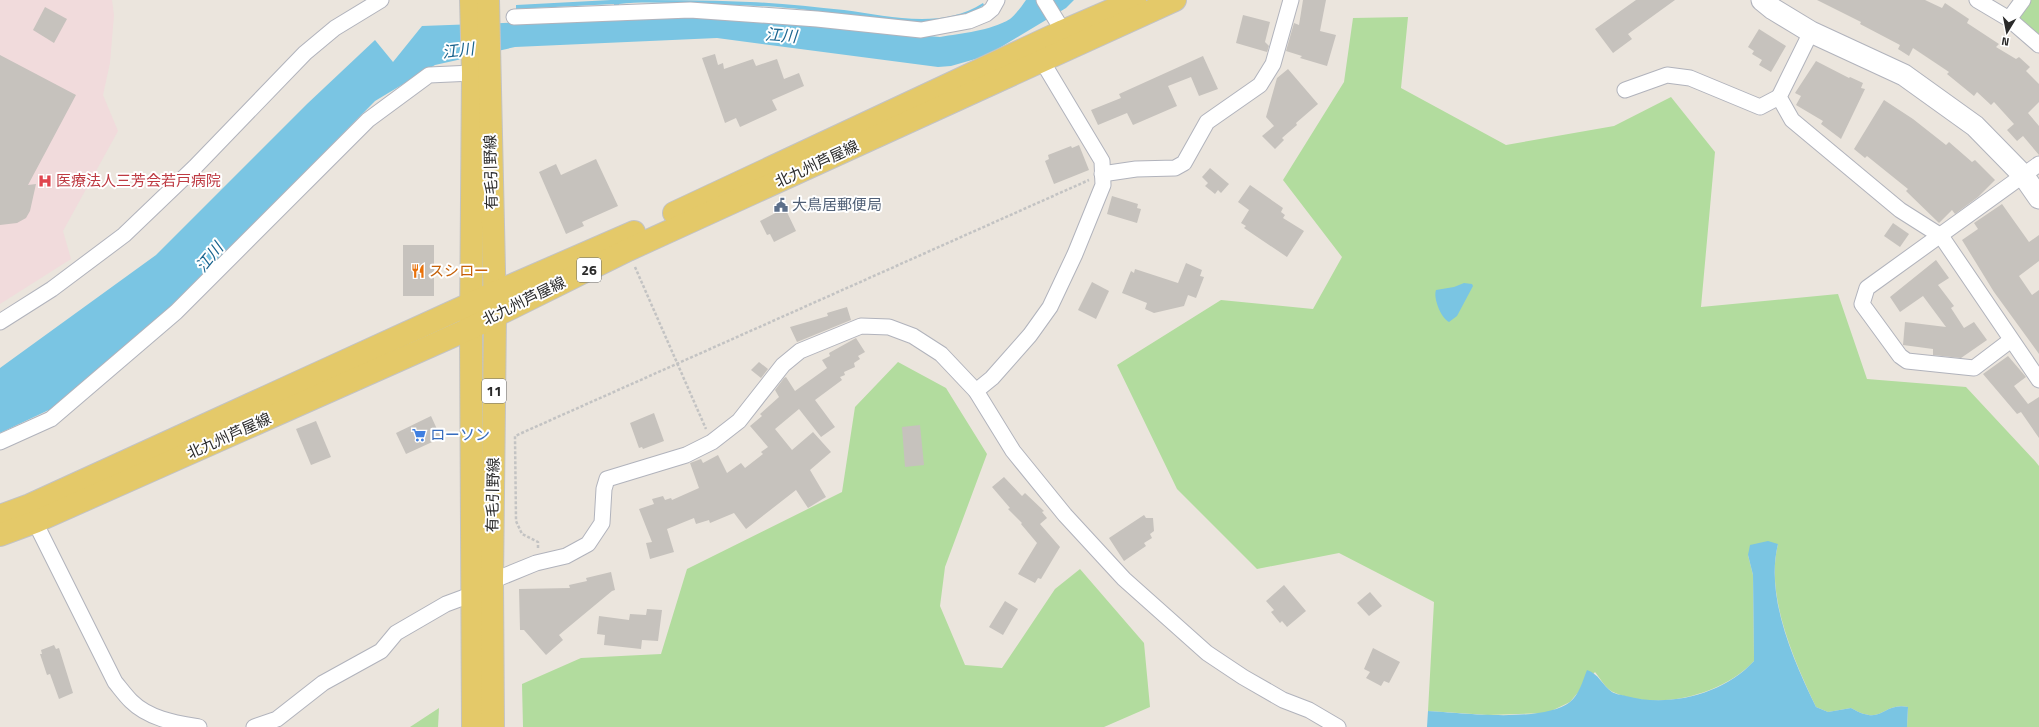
<svg xmlns="http://www.w3.org/2000/svg" width="2039" height="727" font-family="'Titillium Web','Noto Sans JP',sans-serif">
<style>
.medical{fill:#f1dbdc}
.green{fill:#b2dc9e}
.water{fill:#7ac5e3}
.building{fill:#c6c2bd}
.lines{fill:none;stroke-linecap:round;stroke-linejoin:round}
.street-casing{stroke:#b1b3bc;stroke-width:17}
.secondary-casing{stroke:#b1b3bc;stroke-width:23}
.primary-casing{stroke:#c3c3c3;stroke-width:24}
.path{stroke:#c3c3c3;stroke-width:2.5;stroke-dasharray:3 2;stroke-linecap:butt}
.street{stroke:#fff;stroke-width:15}
.secondary{stroke:#fff;stroke-width:21}
.primary{stroke:#e4c969;stroke-width:22}
.labels{text-anchor:middle;stroke-width:4;stroke-linejoin:round;paint-order:stroke}
.shield{fill:#fff;stroke:#6a6a6a;stroke-width:1}
.shield-label{font-size:14px;font-weight:bold;fill:#2a2a2a}
.street-label{font-size:15px;fill:#2a2a2a;stroke:#fff}
.health-label{font-size:15px;fill:#be3a42;stroke:#fff;text-anchor:start}
.service-label{font-size:15px;fill:#4e5e75;stroke:#fff;text-anchor:start}
.food-label{font-size:15px;fill:#c56008;stroke:#fff;text-anchor:start}
.shop-label{font-size:15px;fill:#366cbe;stroke:#fff;text-anchor:start}
.water-label{font-size:16px;font-style:italic;fill:#1a648e;stroke:#fff}
</style>
<rect width="100%" height="100%" fill="#ebe5dd"/>
<polygon class="medical" points="0,0 112,0 114,15 110,63 103,95 118,131 63,231 71,259 0,304"/>
<g class="green">
<polygon points="2029,0 2039,0 2039,35 2020,19 2020,13"/>
<path d="M1408 17 1401 88 1506 145 1614 126 1671 97 1715 152 1701 307 1838 294 1867 379 1966 387 2035 461 2039 466V727H1907L1908 707C1881 702 1884 727 1851 708L1828 712 1816 707C1794 660 1765 596 1778 544L1748 555 1753 575 1754 661C1723 695 1656 712 1613 692 1606 689 1600 678 1595 672L1570 702 1547 713 1488 715 1428 711 1434 602 1339 553 1257 569 1177 489 1117 365 1221 300 1313 309 1342 257 1283 180 1344 82 1353 18Z"/>
<polygon points="898,362 946,388 987,454 945,567 940,606 965,665 1002,668 1055,589 1080,569 1144,643 1150,707 1104,727 523,727 522,684 581,658 661,654 687,569 842,492 855,407"/>
<polygon points="439,708 438,727 410,727"/>
</g>
<g class="water">
<path d="M611 0C657 0 704 0 750 2 781 3 813 7 844 10 889 16 941 30 983 3L984 5C937 40 843 12 788 8 758 5 728 5 697 4 671 3 644 1 619 4L620 19 703 16 940 37C962 33 990 31 1010 19 1016 14 1022 6 1026 0H1074L1066 8 986 56 951 66 938 67 717 38 515 47 435 65 375 101 164 316 53 408 0 433V368L156 255 307 104 375 40 393 62 422 26 614 19V4L516 9V5Z"/>
<path d="M1464 283 1472 284 1473 286 1457 316 1449 322C1441 318 1433 298 1436 290L1454 287Z"/>
<path d="M1768 541 1778 544C1765 596 1793 660 1816 707L1828 712 1851 708C1884 727 1881 702 1908 707L1907 727H1427L1428 711C1462 713 1543 723 1570 702 1579 695 1583 680 1587 670 1599 674 1602 685 1612 692 1615 694 1622 695 1626 696 1669 708 1724 694 1754 661L1753 575 1748 555 1750 545Z"/>
</g>
<g class="building">
<polygon points="1303,0 1326,0 1320,31 1336,35 1327,66 1300,58 1302,56 1286,51 1294,23 1299,25"/>
<polygon points="1636,0 1675,0 1628,34 1632,39 1613,53 1595,29"/>
<polygon points="1817,0 1925,0 1942,8 1945,3 1969,19 1967,23 1999,44 1996,47 2016,59 2019,57 2030,67 2026,71 2039,84 2039,102 2028,113 2039,126 2039,155 2023,136 2017,141 2007,130 2014,124 1994,102 1991,105 1977,92 1974,96 1947,74 1949,72 1913,48 1909,56 1898,49 1900,45 1860,24 1861,22"/>
<polygon points="45,7 67,19 54,43 33,30"/>
<polygon points="1243,15 1270,22 1265,42 1269,46 1267,52 1236,43"/>
<polygon points="1759,29 1786,46 1771,72 1759,65 1762,60 1752,54 1754,51 1748,47"/>
<polygon points="715,54 718,65 723,63 724,69 753,59 756,66 777,59 784,79 799,73 804,86 772,100 777,110 740,127 736,118 725,123 702,58"/>
<polygon points="0,55 76,95 28,185 36,184 30,211 26,218 17,223 0,225"/>
<polygon points="1203,56 1218,89 1199,96 1191,77 1168,86 1177,106 1133,125 1127,113 1098,125 1091,110 1121,98 1119,94"/>
<polygon points="1816,61 1849,78 1850,77 1863,83 1861,88 1865,89 1841,139 1821,124 1823,121 1796,105 1801,96 1795,93"/>
<polygon points="1288,69 1318,104 1296,123 1297,125 1282,138 1284,140 1275,149 1262,136 1274,126 1266,117 1277,78"/>
<polygon points="1884,100 1913,119 1946,145 1949,142 1972,162 1975,160 1995,180 1978,197 1955,214 1952,210 1939,223 1906,191 1908,189 1867,156 1865,158 1854,149"/>
<polygon points="1079,145 1089,170 1054,184 1045,161 1049,159 1048,155 1071,146 1072,148"/>
<polygon points="596,159 618,206 582,222 584,226 566,234 539,172 556,164 561,175"/>
<polygon points="1210,168 1229,184 1221,193 1218,190 1215,194 1205,186 1208,183 1202,177"/>
<polygon points="1250,185 1283,208 1281,212 1285,215 1283,218 1304,231 1287,257 1244,228 1246,226 1241,223 1249,210 1238,202"/>
<polygon points="1112,196 1138,204 1137,208 1141,209 1137,223 1107,214"/>
<polygon points="2002,204 2029,242 2039,235 2039,261 2019,276 2032,295 2039,290 2039,354 1994,292 1962,240 1978,229 1974,223"/>
<polygon points="785,208 796,231 774,242 770,234 767,235 760,221"/>
<polygon points="1893,223 1909,234 1900,247 1884,236"/>
<rect x="403" y="245" width="31" height="51"/>
<polygon points="1936,260 1949,278 1938,285 1954,306 1951,308 1964,328 1974,322 1987,340 1961,358 1933,355 1933,349 1903,345 1905,322 1946,327 1923,296 1900,312 1890,297"/>
<polygon points="1186,263 1202,270 1200,276 1204,277 1196,298 1188,295 1184,306 1154,313 1145,309 1147,303 1122,293 1131,271 1134,273 1135,269 1178,283"/>
<polygon points="1092,282 1109,291 1096,319 1078,310"/>
<polygon points="847,307 851,320 797,342 790,327 828,316 827,313"/>
<polygon points="856,338 865,352 858,356 860,359 854,363 855,367 844,372 845,375 840,377 842,380 815,400 835,427 821,437 799,409 775,429 792,450 813,432 831,452 810,470 826,497 808,508 796,490 746,529 734,513 710,523 709,520 696,524 694,518 667,529 674,552 650,559 646,543 652,542 639,509 654,504 652,499 663,496 665,500 671,498 672,500 699,488 690,463 701,459 703,463 718,455 727,473 741,463 745,468 763,454 761,452 768,447 750,426 762,416 760,414 779,397 775,390 784,378 786,377 795,391 827,368 822,360 830,356 829,353"/>
<polygon points="2008,356 2026,377 2014,386 2028,404 2039,397 2039,438 2021,412 2017,414 1983,374"/>
<polygon points="759,362 768,369 761,378 751,370"/>
<polygon points="654,413 664,441 643,449 642,447 639,448 630,423"/>
<polygon points="431,416 441,438 406,454 396,433"/>
<polygon points="316,421 331,457 311,465 296,429"/>
<polygon points="920,425 924,465 905,467 902,427"/>
<polygon points="1004,477 1022,496 1025,493 1044,511 1042,512 1047,518 1040,524 1060,547 1041,579 1038,578 1035,583 1018,574 1037,543 1021,524 1022,523 1008,509 1010,508 992,487"/>
<polygon points="1144,515 1146,518 1153,518 1154,531 1150,534 1152,538 1144,543 1146,546 1124,561 1109,538"/>
<polygon points="611,572 615,590 612,591 559,635 563,640 546,655 524,630 520,630 519,589 570,588 569,585 587,581 586,578"/>
<polygon points="1284,585 1306,611 1287,627 1282,621 1280,623 1271,612 1274,610 1266,601"/>
<polygon points="1370,592 1382,606 1369,616 1357,603"/>
<polygon points="1005,601 1018,609 1003,635 989,627"/>
<polygon points="647,609 662,610 658,641 642,640 641,649 604,645 605,635 597,634 599,616 629,620 630,614 646,615"/>
<polygon points="54,645 56,649 59,648 73,693 59,699 50,674 47,675 40,654 42,654 41,650"/>
<polygon points="1373,648 1400,662 1389,683 1384,681 1381,686 1366,678 1370,672 1364,669"/>
</g>
<g class="lines">
<defs>
<g id="street">
<polyline points="1044,0 1063,31"/>
<polyline points="1977,0 2009,19 2039,45"/>
<polyline points="514,17 690,10 817,19 921,30 969,21 986,14 992,9 997,0"/>
<polyline points="2009,19 2023,0"/>
<polyline points="1811,32 1779,97 1792,120 1900,210 1941,236 2039,380"/>
<polyline points="1625,90 1667,75 1690,78 1760,107 1779,97"/>
<polyline points="1102,174 1136,169 1175,168 1184,163 1207,122 1260,85 1273,64 1291,0"/>
<polyline points="0,322 52,289 124,235 195,167 305,53 335,28 381,0"/>
<polyline points="2011,340 1974,368 1907,361 1900,356 1862,304 1867,288 2039,164"/>
<polyline points="976,391 992,378 1030,335 1050,307 1075,254 1103,185 1102,161 1042,61"/>
<polyline points="0,442 51,419 176,312 368,120 429,75 473,73"/>
<path d="M35 522 115 682C120 688 125 695 131 701 149 719 176 723 199 727"/>
<polyline points="254,727 277,719 323,683 381,651 396,633 446,604 473,594 492,581 536,563 566,556 588,544 602,523 604,489 607,479 686,455 712,442 739,421 783,365 800,351 861,326 889,327 913,336 941,354 976,391 1013,451 1065,515 1124,579 1207,653 1243,677 1283,700 1309,710 1338,727"/>
</g>
<polyline id="secondary" points="1762,0 1773,9 1811,32 1904,75 1975,126 2023,175 2039,198"/>
<g id="primary">
<polyline points="471,0 473,73 471,328 473,727"/>
<polyline points="488,0 495,315 492,581 493,727"/>
<polyline points="674,213 1063,31 1135,0"/>
<polyline points="0,516 30,505 494,293 634,232"/>
<polyline points="0,535 35,522 471,328 628,250 1175,0"/>
</g>
</defs>
<use href="#street" class="street-casing"/>
<use href="#secondary" class="secondary-casing"/>
<use href="#primary" class="primary-casing"/>
<g class="path">
<polyline points="635,267 706,429"/>
<polyline points="538,548 538,542 522,534 516,521 515,436 1089,180"/>
</g>
<use href="#street" class="street"/>
<use href="#secondary" class="secondary"/>
<use href="#primary" class="primary"/>
</g>
<defs>
<symbol id="hospital-bare" viewBox="-9 -9 18 18"><path d="M-5-5h3v3.5h4V-5h3V5h-3V1.5h-4V5h-3Z" fill="#e0444e" stroke="#fff" stroke-width="2.5" paint-order="stroke"/></symbol>
<symbol id="civic-bare" viewBox="-9 -9 18 18"><path d="M-.6-6.5H3V-4.5H.6V-3L4-1V1h2V6H-6V1h2V-1L-.6-3ZM-1.2 2.5V6h2.4V2.5Z" fill="#5c6f8a" stroke="#fff" stroke-width="2.5" paint-order="stroke"/></symbol>
<symbol id="restaurant-bare" viewBox="-9 -9 18 18"><path d="M-5-6h1v4h1v-4h1v4h1v-4h1v5L-1.5 .5V6h-2V.5L-5-1ZM5-6V6H3V1.5H1.5Q1.5-4 5-6Z" fill="#e8710a" stroke="#fff" stroke-width="2.5" paint-order="stroke"/></symbol>
<symbol id="supermarket-bare" viewBox="-9 -9 18 18"><path d="M-6-5.5h2.5l.6 2H6L4.5 2H-2.5L-4.4-4H-6ZM-1.5 3.2a1.3 1.3 0 1 0 .1 0ZM3 3.2a1.3 1.3 0 1 0 .1 0Z" fill="#3f7fe0" stroke="#fff" stroke-width="2.5" paint-order="stroke"/></symbol>
</defs>
<g fill-rule="evenodd">
<use href="#hospital-bare" x="35" y="171" width="20" height="20"/>
<use href="#civic-bare" x="771" y="195" width="20" height="20"/>
<use href="#restaurant-bare" x="408" y="261" width="20" height="20"/>
<use href="#supermarket-bare" x="409" y="425" width="20" height="20"/>
</g>
<g class="labels">
<g class="shield">
<rect x="577" y="258" width="24" height="24" rx="3"/>
<rect x="482" y="379" width="24" height="24" rx="3"/>
</g>
<g class="shield-label">
<text x="589" y="275">26</text>
<text x="494" y="396">11</text>
</g>
<g class="street-label">
<text transform="translate(817 164) rotate(-25)" y="5">北九州芦屋線</text>
<text transform="translate(491 172) rotate(-91)" y="5">有毛引野線</text>
<text transform="translate(524 301) rotate(-26)" y="5">北九州芦屋線</text>
<text transform="translate(229 436) rotate(-24)" y="5">北九州芦屋線</text>
<text transform="translate(493 495) rotate(-89)" y="5">有毛引野線</text>
</g>
<g class="health-label">
<text x="56" y="186">医療法人三芳会若戸病院</text>
</g>
<g class="service-label">
<text x="792" y="210">大鳥居郵便局</text>
</g>
<g class="food-label">
<text x="429" y="276">スシロー</text>
</g>
<g class="shop-label">
<text x="430" y="440">ローソン</text>
</g>
<g class="water-label">
<text transform="translate(781 35) rotate(4)" y="6">江川</text>
<text transform="translate(458 50) rotate(-7)" y="6">江川</text>
<text transform="translate(209 257) rotate(-51)" y="6">江川</text>
</g>
</g>
<g transform="translate(2007 32) rotate(190)" stroke="#ffffff" stroke-width="3" paint-order="stroke">
<path d="M0-3L7 15L0 10L-7 15Z" fill="#2a2a2a"/>
<text y="-6" font-size="11" font-weight="bold" text-anchor="middle" fill="#2a2a2a">N</text>
</g>
</svg>
